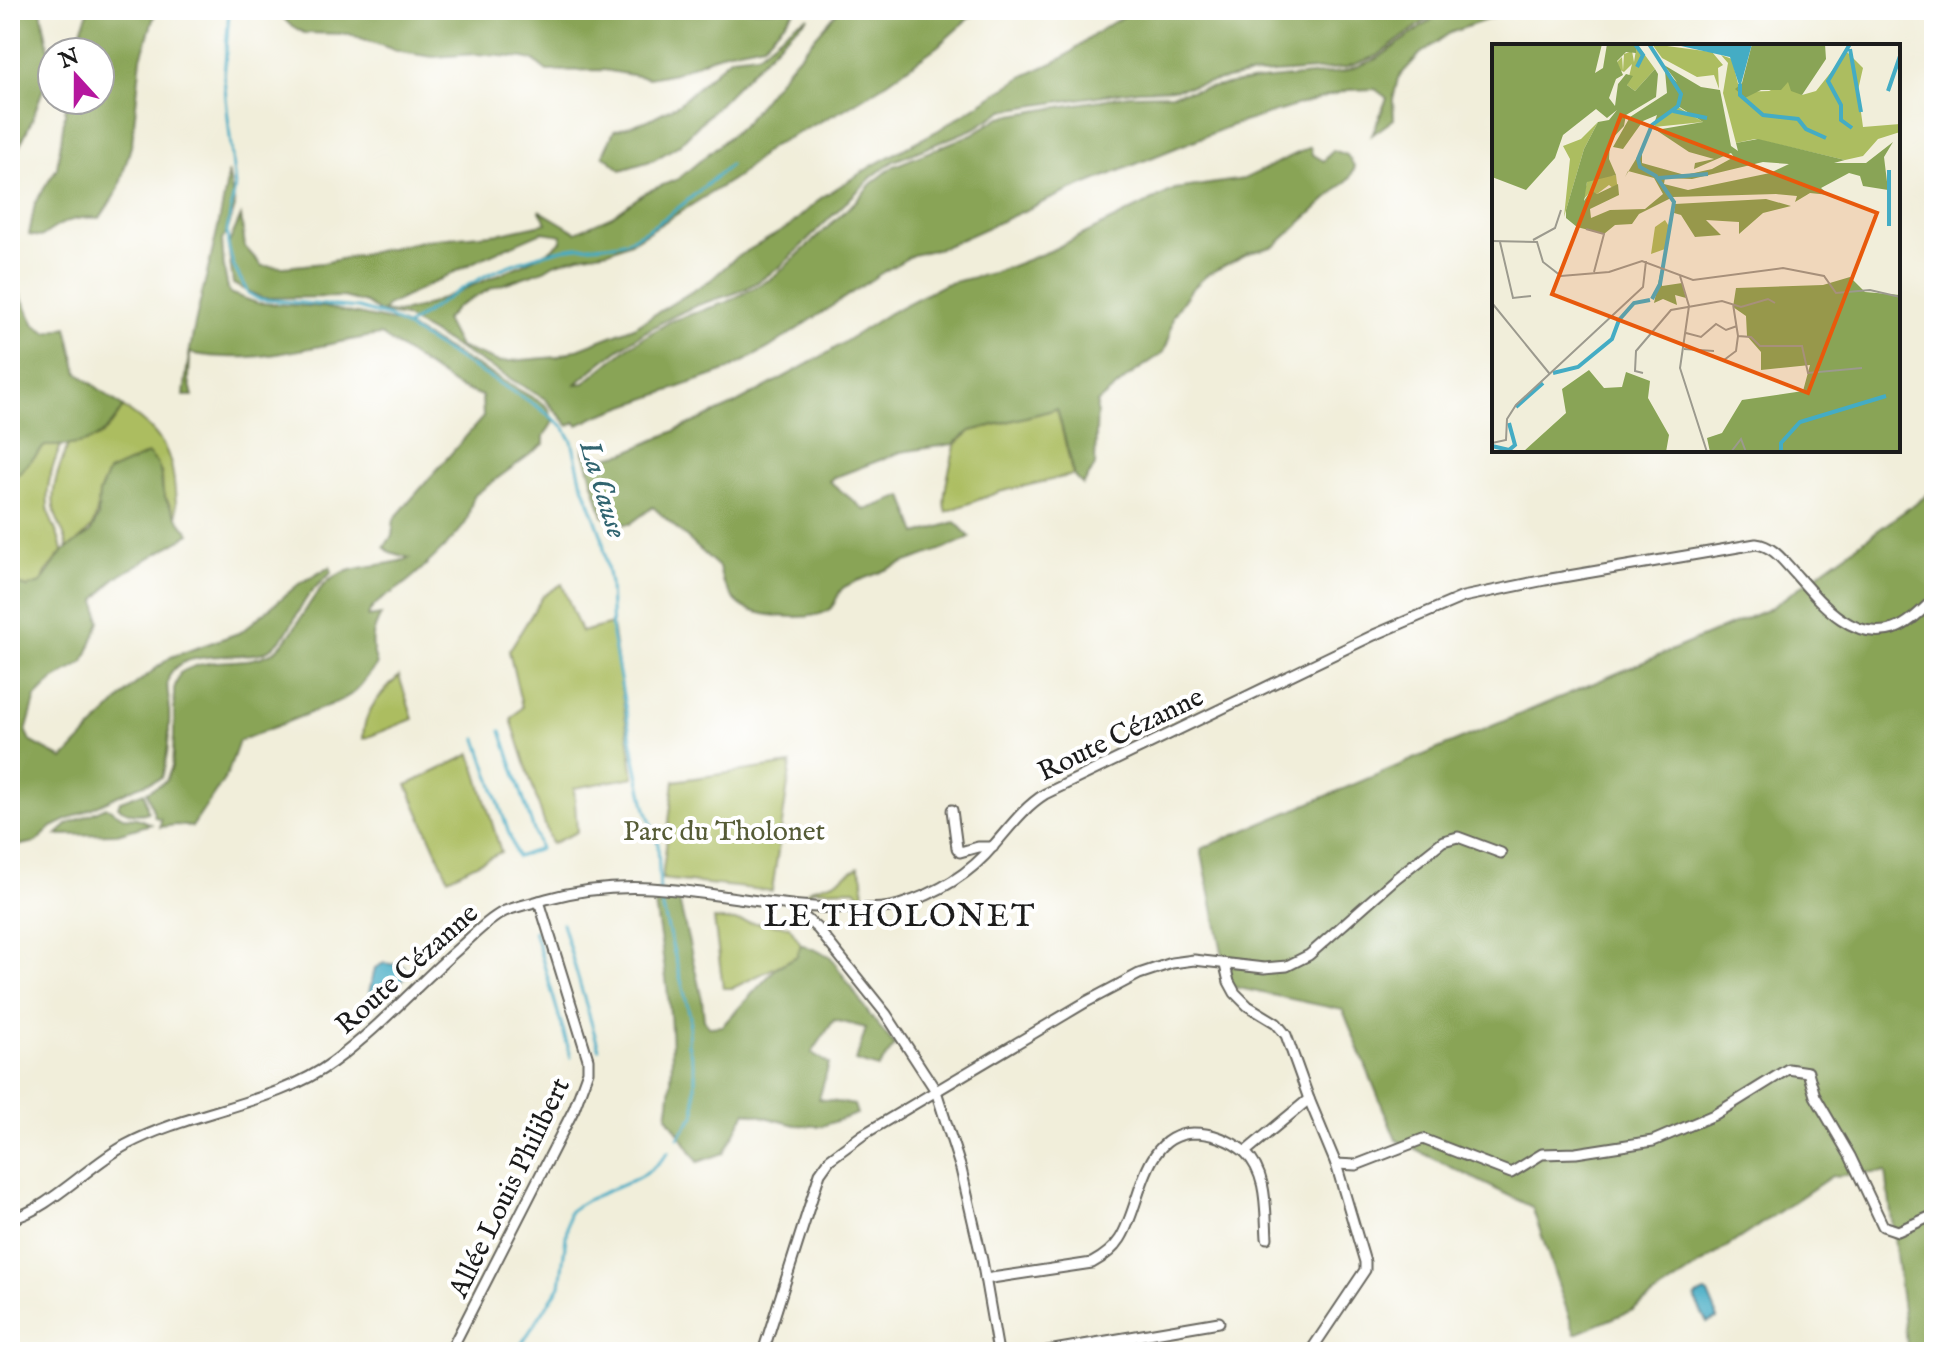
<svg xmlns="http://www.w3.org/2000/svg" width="1944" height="1362" font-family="'IM FELL English',serif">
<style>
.green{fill:#acbd60;stroke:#646c3e;stroke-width:2}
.forest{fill:#89a456;stroke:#526039;stroke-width:2;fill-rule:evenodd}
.water{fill:#44acc4;stroke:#306470;stroke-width:2}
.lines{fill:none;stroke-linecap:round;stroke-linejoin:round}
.stream{stroke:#44acc4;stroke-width:3}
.minor-casing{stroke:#67665e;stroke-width:13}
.minor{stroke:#fff;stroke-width:9}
.labels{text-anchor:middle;stroke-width:8;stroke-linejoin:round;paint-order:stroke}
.street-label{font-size:28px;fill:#1c1c1c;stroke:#fff}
.park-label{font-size:28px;fill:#565c37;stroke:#fff}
.water-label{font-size:30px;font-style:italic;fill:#306470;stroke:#fff}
.quarter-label{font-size:32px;letter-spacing:2px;fill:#1c1c1c;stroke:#fff}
.inset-river{fill:none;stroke:#44acc4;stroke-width:4}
.inset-road{fill:none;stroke:#9c9a8e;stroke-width:2}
.view{fill:#e8590c;fill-opacity:0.15;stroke:#e8590c;stroke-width:4}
.inset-edge{fill:none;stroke:#1c1c1c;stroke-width:4}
</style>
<rect width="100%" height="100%" fill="#fff"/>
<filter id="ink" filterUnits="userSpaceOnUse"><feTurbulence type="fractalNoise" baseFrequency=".0125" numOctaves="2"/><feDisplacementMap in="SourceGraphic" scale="16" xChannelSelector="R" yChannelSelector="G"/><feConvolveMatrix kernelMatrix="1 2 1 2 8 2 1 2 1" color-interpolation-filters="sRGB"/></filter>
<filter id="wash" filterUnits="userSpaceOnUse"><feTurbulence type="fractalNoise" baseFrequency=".006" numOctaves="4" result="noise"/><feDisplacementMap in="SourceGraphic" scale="32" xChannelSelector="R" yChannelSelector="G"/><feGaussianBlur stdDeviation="1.8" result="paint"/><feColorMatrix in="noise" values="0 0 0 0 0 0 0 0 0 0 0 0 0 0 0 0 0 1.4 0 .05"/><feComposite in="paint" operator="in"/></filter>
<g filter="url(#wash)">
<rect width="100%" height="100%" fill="#f1eeda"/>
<g class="green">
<path d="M123 407C173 440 173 461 177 517L163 493 162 474 148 454 99 493C97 525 93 530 68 549 66 536 59 525 55 513 49 492 60 465 68 445 99 440 107 435 123 407Z"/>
<path d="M1057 409 1073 475 999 492 946 512C940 499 952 462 955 445L971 431Z"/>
<path d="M45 445 61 446C52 466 43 493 50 516 54 529 61 538 62 552L47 570 41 583 28 587 10 582V482Z"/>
<polygon points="562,584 581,632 612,624 634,777 574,788 577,832 551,844 511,719 522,707 509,651 543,596"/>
<path d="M399 676 413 719 363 739C363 710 380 696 399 676Z"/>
<polygon points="471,754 501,852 448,878 407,785"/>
<polygon points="791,764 772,891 662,879 674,781"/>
<polygon points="858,867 863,877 864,904 859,904 860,894 855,889 811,890 810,901 805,900 806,893 810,889 834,882"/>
<polygon points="714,919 789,926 801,944 798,956 733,988 723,988"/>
</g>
<g class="forest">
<polygon points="10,10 41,10 52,65 31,122 10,166"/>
<path d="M86 10H156L141 58 132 143 118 190 100 218C76 215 60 223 41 237L29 235 35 203 57 168 67 100H100V52H76L79 35 88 12Z"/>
<polygon points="276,10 796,10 764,44 725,52 675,73 649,78 604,70 547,71 533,60 523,58 476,54 433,57 400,52 349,34 304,33 289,24"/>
<path d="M839 10H984L969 18 938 46 882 86 843 110 772 146 738 176 635 240 609 251 579 256 554 264 544 270 492 288 457 307 445 320 459 347 499 362 557 357 634 327 712 279 735 258 790 226 821 198 875 164 937 131 1022 77 1063 58 1102 29 1134 10H1440L1377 56 1344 68 1247 75 1176 89 1138 90 1004 110 975 128 894 161 873 176 781 266C768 275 754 286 738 292 723 298 706 301 691 308 650 326 609 354 576 384L584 383 628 347 671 321 727 302 773 278 857 200 871 184 894 166 972 134 1000 117 1130 95 1173 94 1249 81 1342 72 1377 59 1445 10H1513L1450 33 1420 54 1398 78 1393 100 1394 119 1372 135 1387 98 1375 89 1348 90 1230 126 1057 196 944 247 913 255 880 274 769 348 728 370 597 416 578 425 575 422 569 426 545 399 404 317 381 313 366 303 343 297 262 298 233 284 228 245 241 216 245 247 262 266 284 267 323 263 426 240 501 233 547 223 539 210 576 232 612 216 646 192 678 179 743 125 789 67ZM542 232 562 235 561 241 551 250 521 265 422 307 397 313 383 311 387 306 478 260Z"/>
<polygon points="809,17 784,38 679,145 654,160 621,170 603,155 614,131 648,120 679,104 731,57 758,54 796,23"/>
<path d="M1310 147 1312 154 1324 161 1333 150 1347 155 1355 167 1350 178 1275 246 1249 253 1208 274 1191 290 1173 316 1169 339 1164 352 1128 377 1097 403 1095 466 1083 485 1075 477 1057 409 971 431 953 444 901 452 833 478 829 481 865 510 903 496 917 534 955 522 970 537C943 552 912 558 883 571 873 576 850 582 843 588 837 593 836 604 830 609 814 622 763 617 745 608 732 601 721 582 719 567L653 507 630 524H621L603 516 583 449 596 459 625 453 733 405 826 354 889 313 945 284 996 272 1050 251 1175 189 1244 179Z"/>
<path d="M228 172 235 207 227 232 222 240 224 269 229 293 257 303 323 307 401 323 544 404 549 409 553 422 544 436V444L475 495C470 504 470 511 467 520 463 532 412 579 399 588 388 596 371 603 368 617L381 615C371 634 370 644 377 665L355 692 340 701 239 741 227 775 192 827 176 825 160 827 161 819 155 817 147 792 166 781 172 766 174 736V689L180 673C211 654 242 667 269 654 294 642 305 601 327 582 349 563 384 568 410 558L390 552 384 547 392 536 394 519 483 417 482 396 456 386 381 335C315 344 257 367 190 353L189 380 193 396H184C190 317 218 250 228 172Z"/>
<path d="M10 243 17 262 14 283 35 325 48 333 67 327 78 373 123 407C103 443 84 446 45 446L10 482Z"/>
<path d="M148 454C166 469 158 477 164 495 170 510 181 522 190 534L114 579 96 600 100 622 84 662 53 680 36 697 26 732 30 741 63 759 132 687 171 657 241 632 300 583 330 567 332 572C323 581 312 589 306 599 295 616 285 644 264 652 241 660 175 647 168 680 166 687 169 697 169 704 170 729 169 754 162 778L136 787 52 827 36 842 10 847V582L28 587 41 583 62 552 90 533 98 517 99 493 108 472Z"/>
<polygon points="1931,492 1934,494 1934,1352 1908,1352 1886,1172 1832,1176 1633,1310 1575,1334 1532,1207 1396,1140 1343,1010 1229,986 1201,849 1769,609"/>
<path d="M144 792 148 812C137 816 128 813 118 807L120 801Z"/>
<polygon points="106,807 123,817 137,818 151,824 117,834 56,835 68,824"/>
<path d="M653 892H677L702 999 704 1020 710 1027 722 1026 777 967 797 956 801 944 830 956 871 1017 895 1045 878 1068 856 1061 866 1028 834 1020 812 1053 829 1064 819 1099 854 1105 857 1114 822 1126 795 1125 746 1112 724 1153 698 1162 667 1116C680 1042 664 965 653 892Z"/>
</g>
<g class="water">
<polygon points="384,963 404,966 405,978 382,997 373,999 369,992 375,968"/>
<polygon points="1705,1292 1708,1294 1717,1315 1717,1319 1707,1323 1695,1300 1696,1296"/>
</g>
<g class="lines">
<g class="stream">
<polyline points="229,10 224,78 235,187 227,232 228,245 233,265 248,293 258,299 358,308 389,317 537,406 564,427 572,441 581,480 602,537 610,584 612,635 634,754 645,806 658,844 660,897 690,1016 688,1044 695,1072 695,1114 678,1138"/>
<path d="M405 327C427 313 449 295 472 283 498 268 530 257 559 250 577 245 613 247 626 241 664 224 698 191 730 165"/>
<polyline points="477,739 517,857 540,849 501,731"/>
<polyline points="562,923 599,1049"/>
<polyline points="534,931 571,1057"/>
<path d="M516 1352 560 1286 569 1212C601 1186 642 1188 668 1152"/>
</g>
</g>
</g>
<g filter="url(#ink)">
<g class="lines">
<defs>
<g id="minor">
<polyline points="952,810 957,848 960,852 978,847 993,847"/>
<polyline points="792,906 818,929 886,1014 936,1091 961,1169 982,1260 998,1352"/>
<polyline points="1225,965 1229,982 1235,993 1248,1006 1276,1023 1286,1035 1309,1099 1336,1164 1356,1165 1423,1139 1511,1173 1542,1154 1576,1153 1653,1141 1714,1115 1788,1069 1808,1072 1815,1096 1850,1156 1883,1226 1898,1231 1934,1215"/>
<path d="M1245 1152C1268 1175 1265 1208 1267 1238"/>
<path d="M10 1219C47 1211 90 1164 126 1145 189 1111 277 1104 333 1062 378 1029 416 986 458 949 473 936 487 920 505 911 518 906 532 903 546 899 653 870 729 905 833 908 854 908 878 911 899 905 936 894 969 875 994 845 1010 827 1024 807 1045 794L1374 635 1463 597 1545 580 1756 544C1772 546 1781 558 1791 569 1817 598 1850 643 1894 629 1909 624 1922 610 1934 599"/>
<path d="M985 1279 1092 1263C1103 1257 1113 1250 1120 1239 1142 1205 1141 1135 1193 1133 1213 1133 1230 1140 1245 1152L1309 1099"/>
<polyline points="450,1352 574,1109 588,1071 588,1059 539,901"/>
<polyline points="763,1352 820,1173 830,1159 864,1134 1086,1002 1139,974 1172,963 1194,960 1264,968 1287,966 1309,955 1395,879 1443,841 1458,837 1501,853"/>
<polyline points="1042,1352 1219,1322"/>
<polyline points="1310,1352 1365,1270 1365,1262 1336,1164"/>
</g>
</defs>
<use href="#minor" class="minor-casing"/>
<use href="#minor" class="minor"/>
</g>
</g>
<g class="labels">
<g class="street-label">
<text transform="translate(1120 733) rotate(-26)" y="10">Route Cézanne</text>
<text transform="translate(406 968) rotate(-42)" y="10">Route Cézanne</text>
<text transform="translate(508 1187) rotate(-64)" y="10">Allée Louis Philibert</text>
</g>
<g class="park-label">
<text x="724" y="840">Parc du Tholonet</text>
</g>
<g class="water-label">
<text transform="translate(604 489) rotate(73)" y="10">La Cause</text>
</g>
<g class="quarter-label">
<text x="900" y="926">LE THOLONET</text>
</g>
</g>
<g transform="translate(1492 44)">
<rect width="408" height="408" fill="#f1eeda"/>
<path d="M145 0 163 25 143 47 135 41 140 20 132 28 128 26 125 18 130 13 131 27 132 10 140 7 142 18ZM160 0 220 8 231 21 226 24 227 45 222 31 205 33 170 14ZM355 8 371 24 366 46 371 83 408 80V88L386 95 371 112 353 116 263 95 244 99 231 49 236 19 229 11 240 15 248 48 277 47 297 37 310 51 324 47ZM186 63 211 78 162 83 165 77ZM106 78 92 105 72 173 78 115 71 102 89 95ZM124 131 126 148 117 141 105 150 99 147 90 157 96 135ZM173 176 178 184 173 205 159 210 163 183Z" fill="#acbd60"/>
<path d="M0 0H110L103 29 111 24 115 0H144V9L134 8 125 17 131 31 124 35 117 54 123 62 126 40 134 30 141 32 135 41 143 47 163 25 166 30 164 53 134 71 132 82 118 97 117 115 124 131 95 138 92 157 99 146 105 150 126 140 127 151 98 165 99 174 118 166 153 165 171 150 162 134 136 127 133 133 150 105V119L193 131 220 125 242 113 239 109 202 125 203 119 222 115 197 108 164 86 211 78 186 62 162 80 165 71 151 77 131 105 121 103 138 73 175 49 173 27 185 38 172 21 209 43 228 46 239 102 246 107 244 99 266 95 353 116 342 119H374L401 98 392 113 396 146 371 142 368 132 357 129 329 144 337 151 318 149 303 158 305 152 284 150 181 153 147 170 140 180 123 181 112 190 85 183 74 174V166L92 105 106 78 117 76 125 66 115 74 104 65 71 91 63 114 34 146 0 133ZM271 118 297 120 278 129 196 146 172 140 173 134 200 135ZM260 0H333L334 15 310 51 299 47 296 38 289 46H269L253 54 243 45 250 39ZM274 155 299 162 271 169 247 190V178L214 176 229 191 203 193 189 171 182 169 183 160ZM170 221V242L190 239 194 254 183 251 185 261 171 255 162 259ZM358 233 373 248 408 251V408H218L215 394 230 389 250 356 311 347 318 321 269 326V308L255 292 254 272 241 263 244 244 331 241ZM97 326 112 344 130 343 134 328 158 337 156 354 177 391 174 408H31L74 369 70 345Z" fill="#89a456" fill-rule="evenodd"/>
<path d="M260 0 248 44 238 13 189 2Z" fill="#44acc4"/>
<path class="inset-river" d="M143 0 151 11 145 23M157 0 189 50 186 62 160 81 146 115 148 123 164 132 182 158 168 240 160 255M358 0 336 37 349 61V76L360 84M358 5 369 68M248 40V51L271 71 306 75 314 85 334 94M396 47 408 12M181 67 215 74M397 126V182M167 134 216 130M61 329 86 323 120 295 127 276 142 259 158 256M24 363 51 339M0 402 17 406 23 401 17 379M289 408V399L308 378 394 352"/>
<path class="inset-road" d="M94 185 112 190 102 228M41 196 63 184 69 166M0 197 45 198 51 218 69 232 117 228 150 217 201 236 291 224 332 232 344 249 378 246 408 253M8 198 21 254 39 252M188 232 197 262 188 324 215 408M0 259 57 329M241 260 246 292 259 293 268 302H310L316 329 370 324M194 289 209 293 224 280 234 286 245 282M192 305 222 307M232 316 244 307 246 292M151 329 143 327 144 307 179 266 230 257 249 263 276 255 283 259M0 399 14 396 15 375 24 361 151 243 154 217M239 408 249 395 254 408"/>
<path class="view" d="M129 71 385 169 316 349 60 250Z"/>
<rect width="408" height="408" class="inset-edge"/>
</g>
<rect width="1944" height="1362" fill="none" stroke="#fff" stroke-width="40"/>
<g transform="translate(76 76) rotate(339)"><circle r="38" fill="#ffffff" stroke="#a4a4a4" stroke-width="2"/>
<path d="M0-6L14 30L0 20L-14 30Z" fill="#b5179e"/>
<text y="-12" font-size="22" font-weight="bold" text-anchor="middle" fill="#1c1c1c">N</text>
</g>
</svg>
